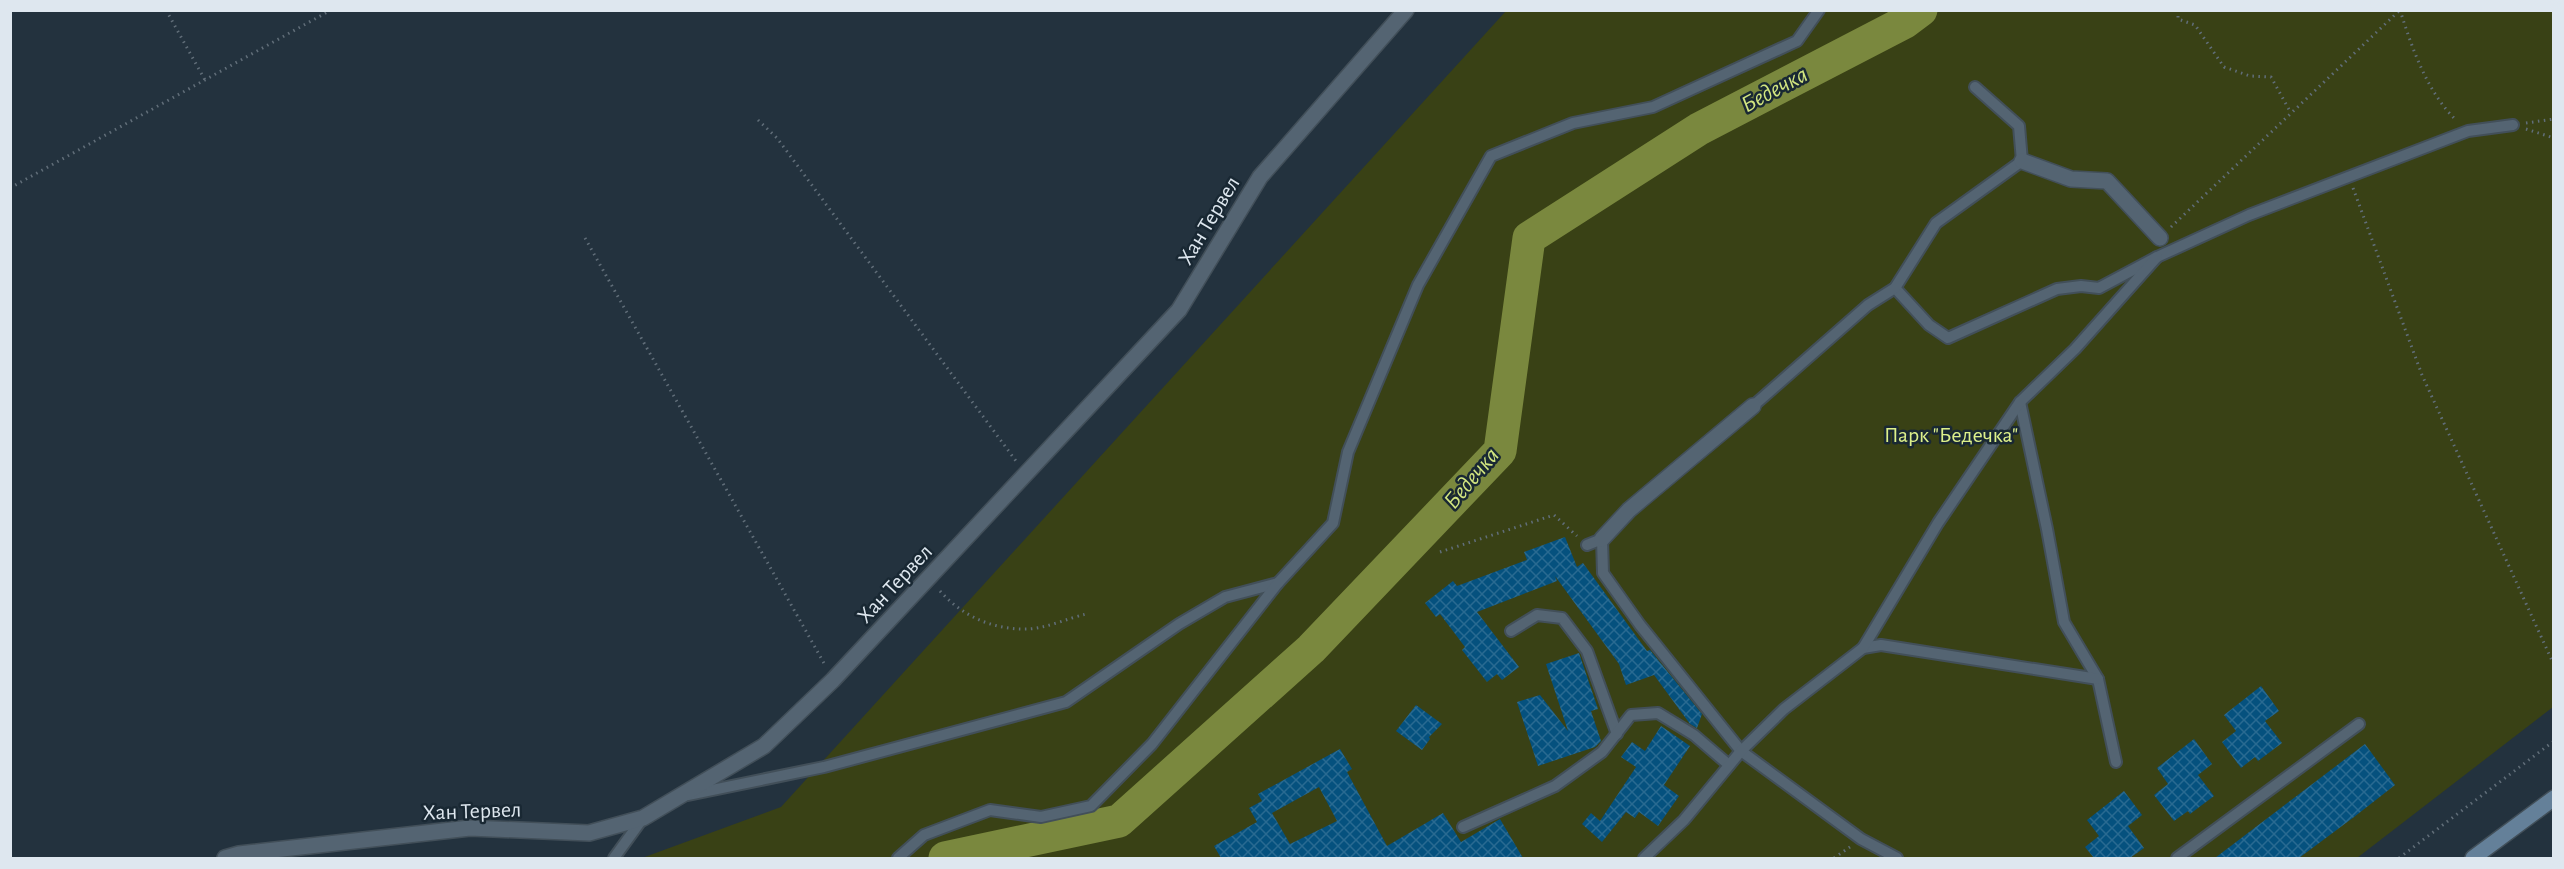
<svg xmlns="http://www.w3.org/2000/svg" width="2564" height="869" font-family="'Alegreya Sans',sans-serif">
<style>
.park{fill:#394115}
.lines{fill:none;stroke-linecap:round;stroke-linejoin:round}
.river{stroke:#7a883e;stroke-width:33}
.building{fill:url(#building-cross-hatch);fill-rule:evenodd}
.service-casing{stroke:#424f59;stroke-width:14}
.minor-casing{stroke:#424f59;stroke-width:18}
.tertiary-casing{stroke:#424f59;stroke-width:18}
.secondary-casing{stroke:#424f59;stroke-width:18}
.path{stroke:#616e79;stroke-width:3;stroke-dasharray:1.5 4.5;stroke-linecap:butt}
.service{stroke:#546472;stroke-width:10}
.minor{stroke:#546472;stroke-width:15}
.tertiary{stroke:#546472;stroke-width:15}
.secondary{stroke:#648099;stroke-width:15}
.labels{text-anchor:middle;stroke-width:5;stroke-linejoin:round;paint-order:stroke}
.street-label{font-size:22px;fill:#dee7ef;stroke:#192833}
.park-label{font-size:22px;fill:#ddf08a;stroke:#192833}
.water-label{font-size:24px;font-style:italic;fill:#d3e680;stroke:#192833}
</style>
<defs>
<pattern id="building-cross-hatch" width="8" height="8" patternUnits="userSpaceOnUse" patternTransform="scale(1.5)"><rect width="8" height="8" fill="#05517e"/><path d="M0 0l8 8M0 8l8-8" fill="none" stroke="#296a91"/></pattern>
</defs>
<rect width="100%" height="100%" fill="#23323e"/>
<polygon class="park" points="1506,11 2553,11 2553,707 2357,858 642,858 781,807"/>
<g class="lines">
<polyline class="river" points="945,858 1119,821 1311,649 1500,451 1529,238 1699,129 1905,22 1921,10"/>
</g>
<g class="building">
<polygon points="1565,537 1577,567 1583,563 1647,651 1650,650 1702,714 1697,728 1690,724 1654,675 1626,685 1619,664 1555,576 1557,581 1477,612 1519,667 1502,680 1497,674 1487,682 1462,650 1465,647 1440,614 1436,617 1425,603 1453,581 1457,586 1527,560 1524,552"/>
<polygon points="1579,653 1598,709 1591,711 1601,741 1595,747 1538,766 1517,702 1540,695 1568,731 1546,664"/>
<polygon points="2261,686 2279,711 2265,721 2282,743 2258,761 2255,757 2241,768 2222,742 2236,731 2224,715"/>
<polygon points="1416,705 1442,724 1429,737 1430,739 1422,750 1396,731"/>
<polygon points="1661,726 1690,746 1664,785 1679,796 1658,826 1639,812 1635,818 1626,812 1602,842 1582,824 1591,813 1600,821 1636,767 1621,757 1632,742 1645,751"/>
<polygon points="2194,739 2212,764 2198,775 2214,796 2190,814 2188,811 2174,821 2154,795 2168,784 2157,768"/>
<polygon points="2365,744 2395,785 2354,817 2299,858 2215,858"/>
<path d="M1340 749 1352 769 1347 772 1387 846 1443 813 1461 842 1500 819 1523 858H1221L1214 846 1257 822 1249 808 1262 801 1258 794ZM1319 787 1337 821 1290 844 1272 813Z"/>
<polygon points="2124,791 2142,815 2128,826 2144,848 2130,858 2094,858 2085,847 2099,836 2087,820"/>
</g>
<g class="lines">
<defs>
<g id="service">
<polyline points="1895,288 1929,325 1948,338 2057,289 2081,286 2099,288 2157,257 2249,215 2468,131 2513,125"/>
<polyline points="2020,402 2047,529 2064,622 2098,679 2116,762"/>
<polyline points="1753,406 1868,305 1895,288 1936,223 2022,161 2019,126 1975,87"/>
<polyline points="1587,545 1602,539 1603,573 1640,625 1741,751 1861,839 1897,858"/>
<polyline points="1511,631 1537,615 1562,618 1587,651 1617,734"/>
<polyline points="1863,648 1881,645 2098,679"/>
<polyline points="688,795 824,767 1066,702 1179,624 1225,597 1278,583"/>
<polyline points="1463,827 1555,786 1602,752 1631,715 1658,713 1694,735 1729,765"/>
<polyline points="614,858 643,818"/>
<polyline points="898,858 924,835 990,810 1041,817 1091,806 1152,744 1278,583 1333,523 1348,452 1418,285 1491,156 1573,123 1653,107 1797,41 1819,10"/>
<polyline points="1644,858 1684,820 1741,751 1784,709 1863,648 1938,523 2020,402 2075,349 2157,257"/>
<polyline points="2177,858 2359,724"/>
</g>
<g id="minor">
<polyline points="2022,161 2071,179 2107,181 2160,238"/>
<polyline points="1602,539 1629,510 1753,406"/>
</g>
<polyline id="tertiary" points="225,858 239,854 470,828 589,833 643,818 764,746 833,680 1179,310 1260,177 1406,10"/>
<polyline id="secondary" points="2473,858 2554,798"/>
</defs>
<use href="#service" class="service-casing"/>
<use href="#minor" class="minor-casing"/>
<use href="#tertiary" class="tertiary-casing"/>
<use href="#secondary" class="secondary-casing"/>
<g class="path">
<polyline points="166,10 205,80"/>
<polyline points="2178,10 2178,19 2195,25 2224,67 2250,76 2271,77 2291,113"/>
<path d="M2400 10C2412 48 2427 92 2456 120"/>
<polyline points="758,120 777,138 1016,461"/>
<polyline points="2526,123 2554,119"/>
<polyline points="2526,129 2554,138"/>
<polyline points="10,188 331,10"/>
<polyline points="2353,188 2422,375 2554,665"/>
<polyline points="2171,227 2400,10"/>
<polyline points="585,238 825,665"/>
<polyline points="1440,552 1554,515 1577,536"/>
<path d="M940 591C962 616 993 630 1027 629 1044 629 1069 618 1086 614"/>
<polyline points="1834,858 1850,847"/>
<polyline points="2399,858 2554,741"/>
</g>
<use href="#service" class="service"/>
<use href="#minor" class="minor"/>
<use href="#tertiary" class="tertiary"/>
<use href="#secondary" class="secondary"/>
</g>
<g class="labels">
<g class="street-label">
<text transform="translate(1208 220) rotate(-59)" y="8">Хан Тервел</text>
<text transform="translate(894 583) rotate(-47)" y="8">Хан Тервел</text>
<text transform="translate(472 810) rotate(-2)" y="8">Хан Тервел</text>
</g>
<g class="park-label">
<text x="1951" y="442">Парк "Бедечка"</text>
</g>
<g class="water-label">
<text transform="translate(1774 89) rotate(-28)" y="8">Бедечка</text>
<text transform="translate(1471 478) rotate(-50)" y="8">Бедечка</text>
</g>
</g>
<rect width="2564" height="869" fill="none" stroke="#dee7ef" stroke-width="24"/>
</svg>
